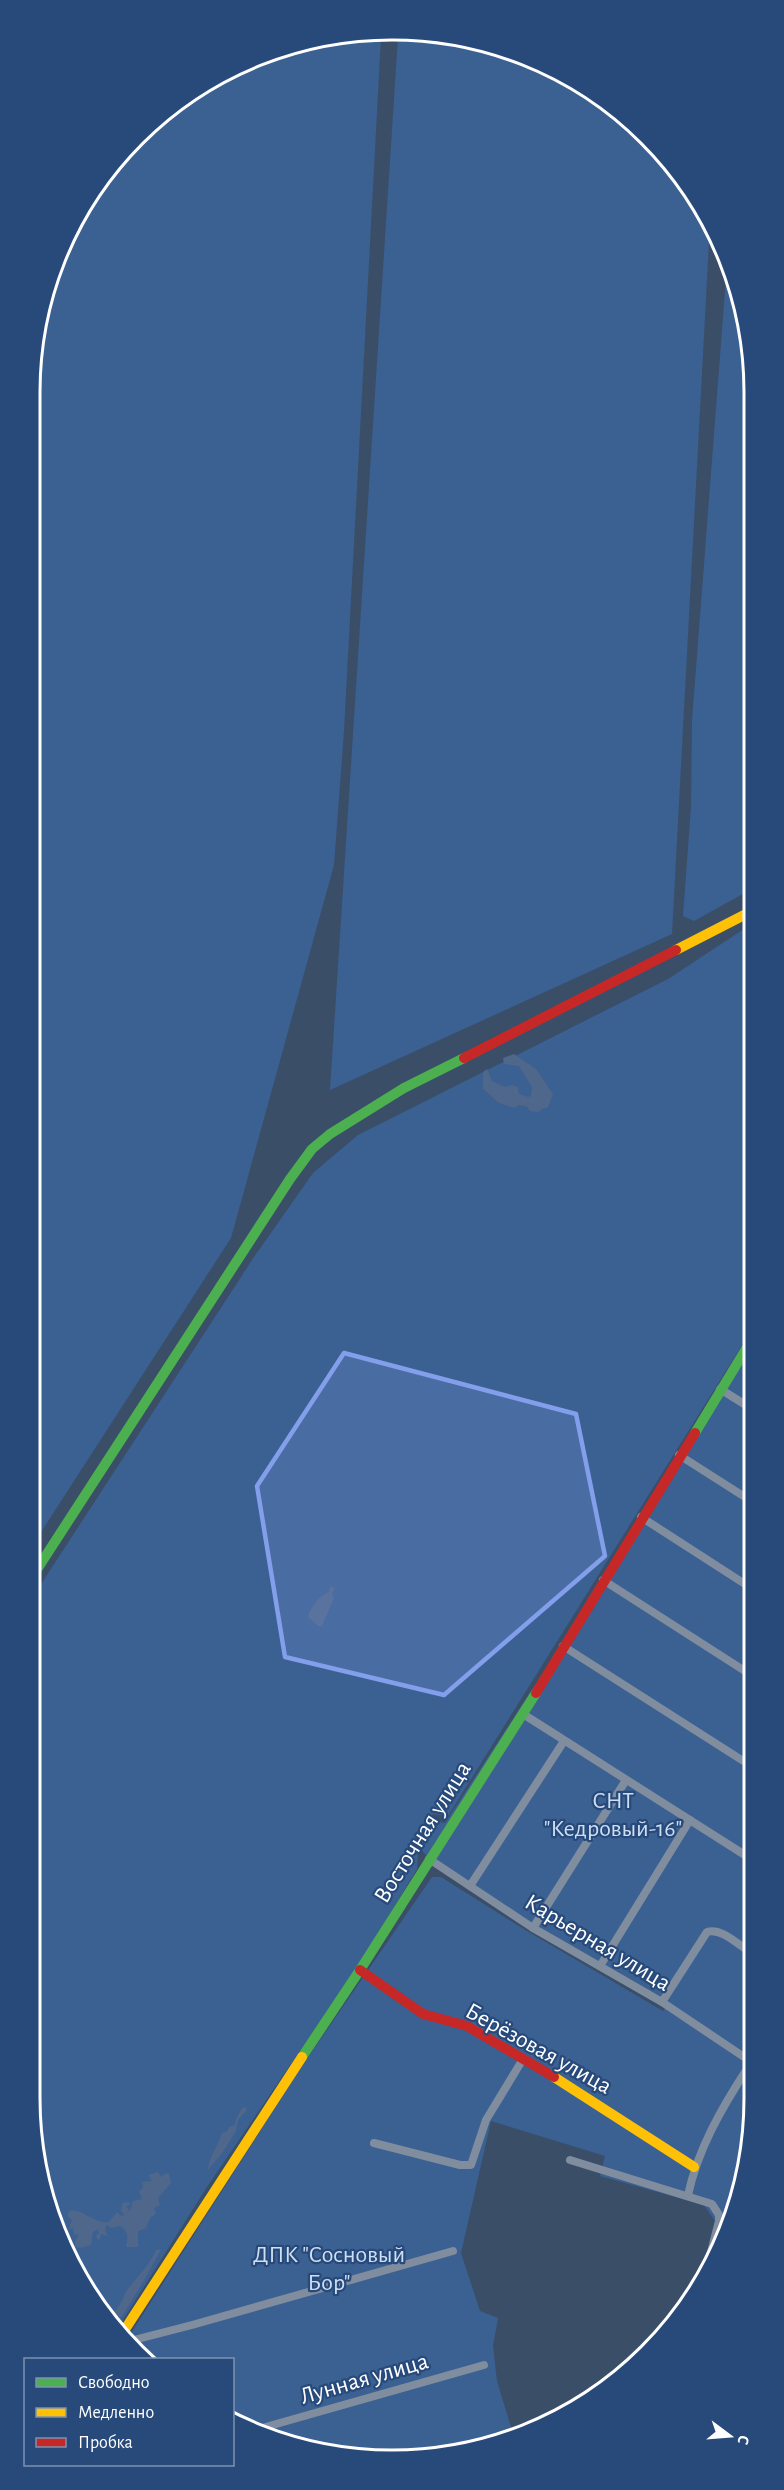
<svg xmlns="http://www.w3.org/2000/svg" width="784" height="2490" font-family="'Alegreya Sans',sans-serif">
<style>
.green{fill:#3b6092}
.water{fill:#4f678b}
.lines{fill:none;stroke-linecap:round;stroke-linejoin:round}
.street{stroke:#7f8d9f;stroke-width:8}
.fast{stroke:#4caf50;stroke-width:10}
.slow{stroke:#ffc107;stroke-width:10}
.jam{stroke:#c62828;stroke-width:10}
.marked{fill:#839eea;fill-opacity:0.2;stroke:#839eea;stroke-width:4.5;stroke-linejoin:round}
.labels{text-anchor:middle;stroke-width:4.5;stroke-linejoin:round;paint-order:stroke}
.park-label{font-size:24px;fill:#cedef3;stroke:#274a7b}
.street-label{font-size:24px;fill:#fff;stroke:#274a7b}
.rim{fill:none;stroke:#fff;stroke-width:3}
</style>
<rect width="100%" height="100%" fill="#3a4e68"/>
<g class="green">
<polygon points="322,37 381,37 344,731 334,865 231,1238 32,1546 37,321 91,191 191,91"/>
<polygon points="398,37 463,37 573,78 648,136 710,223 672,934 330,1090"/>
<polygon points="727,265 751,344 750,890 694,921 683,916 691,807 692,720"/>
<polygon points="750,925 749,1334 448,1816 433,1814 413,1842 418,1854 417,1869 363,1958 207,2187 116,2331 57,2236 30,2098 32,1598 254,1257 313,1173 358,1135 668,979"/>
<polygon points="749,1337 747,2169 699,2284 715,2221 704,2205 600,2176 605,2156 491,2121 461,2253 480,2311 498,2318 493,2346 497,2381 513,2434 486,2448 345,2457 233,2423 232,2360 149,2359 126,2341 298,2072 432,1877 441,1877 522,1928 663,2011 669,2001 546,1932 426,1855 416,1844 431,1820 445,1823 559,1648"/>
</g>
<g class="water">
<polygon points="514,1054 536,1069 553,1094 548,1107 542,1109 539,1112 530,1111 526,1106 519,1105 515,1108 499,1103 483,1089 483,1072 487,1069 492,1081 505,1087 512,1085 518,1087 519,1094 528,1097 531,1096 532,1087 519,1066 504,1064 503,1058"/>
<path d="M330 1586 335 1588 332 1593 334 1598 322 1626H318L308 1617C310 1608 320 1595 329 1592Z"/>
<path d="M246 2107 247 2110 238 2120 236 2131 223 2152 208 2170C209 2155 218 2147 222 2133L227 2131 229 2127 235 2125 236 2119 242 2108Z"/>
<path d="M158 2172 161 2177 166 2173 169 2174 171 2183 158 2198 160 2205 154 2208 156 2214 150 2218 146 2228 138 2231V2247H126C128 2237 129 2232 120 2226L111 2228 107 2225 105 2228 107 2236 101 2234 100 2239 98 2240 96 2236 99 2233 98 2229 93 2232 91 2245 80 2248 75 2247V2242L79 2234 74 2235 73 2228 68 2230 72 2220 67 2216 69 2211C83 2208 91 2223 109 2222L117 2212 121 2216 125 2215 121 2211 122 2203 129 2202 130 2205 126 2206 130 2211 133 2201 142 2199 139 2192 143 2187 142 2182 152 2181 148 2175Z"/>
<path d="M161 2249C150 2271 137 2292 124 2313L120 2319 113 2320 114 2311C123 2304 123 2294 130 2286 139 2275 151 2263 156 2250Z"/>
</g>
<g class="lines">
<g class="street">
<polyline points="720,1389 749,1407"/>
<polyline points="679,1455 748,1499"/>
<polyline points="641,1517 748,1586"/>
<polyline points="603,1580 748,1673"/>
<polyline points="563,1646 748,1764"/>
<polyline points="523,1714 748,1857"/>
<polyline points="429,1859 533,1928 662,2002 747,2059"/>
<polyline points="470,1886 564,1741"/>
<polyline points="533,1928 626,1780"/>
<polyline points="600,1966 690,1820"/>
<path d="M662 2002 707 1932C721 1928 736 1943 747 1950"/>
<polyline points="374,2143 460,2165 471,2165 486,2120 523,2059"/>
<polyline points="570,2160 712,2204 719,2215 719,2221 709,2260"/>
<path d="M688 2195C698 2149 721 2109 747 2069"/>
<polyline points="126,2342 192,2325 453,2251"/>
<polyline points="255,2430 484,2365"/>
</g>
<g class="fast">
<polyline points="695,1433 749,1344"/>
<polyline points="32,1577 290,1179 312,1149 330,1134 404,1088 464,1058"/>
<polyline points="302,2057 360,1970 536,1693"/>
</g>
<g class="slow">
<polyline points="676,950 750,912"/>
<polyline points="554,2077 694,2167"/>
<polyline points="120,2337 302,2057"/>
</g>
<g class="jam">
<polyline points="464,1058 676,950"/>
<polyline points="536,1693 695,1433"/>
<polyline points="360,1970 423,2014 467,2026 554,2077"/>
</g>
</g>
<path class="marked" d="M344 1353 576 1414 605 1556 444 1695 285 1657 257 1486Z"/>
<g class="labels">
<g class="park-label">
<text x="613" y="1808">СНТ<tspan x="613" dy="28">"Кедровый-16"</tspan></text>
<text x="329" y="2262">ДПК "Сосновый<tspan x="329" dy="28">Бор"</tspan></text>
</g>
<g class="street-label">
<text transform="translate(422 1832) rotate(-58)" y="8">Восточная улица</text>
<text transform="translate(598 1942) rotate(31)" y="8">Карьерная улица</text>
<text transform="translate(539 2048) rotate(29)" y="8">Берёзовая улица</text>
<text transform="translate(364 2378) rotate(-16)" y="8">Лунная улица</text>
</g>
</g>
<path d="M0 0H784V2490H0ZM392 40H392A352 352 0 0 1 744 392V2098A352 352 0 0 1 392 2450H392A352 352 0 0 1 40 2098V392A352 352 0 0 1 392 40Z" fill="#274a7b" fill-rule="evenodd"/>
<path class="rim" d="M392 40H392A352 352 0 0 1 744 392V2098A352 352 0 0 1 392 2450H392A352 352 0 0 1 40 2098V392A352 352 0 0 1 392 40Z"/>
<rect x="24" y="2358" width="210" height="108" fill="#274a7b" stroke="#7d92b0" stroke-width="1.5"/>
<rect x="36" y="2378" width="30" height="9" fill="#4caf50" stroke="#7d92b0" stroke-width="1.5"/>
<text x="78" y="2388" font-size="18" fill="#ffffff">Свободно</text>
<rect x="36" y="2408" width="30" height="9" fill="#ffc107" stroke="#7d92b0" stroke-width="1.5"/>
<text x="78" y="2418" font-size="18" fill="#ffffff">Медленно</text>
<rect x="36" y="2438" width="30" height="9" fill="#c62828" stroke="#7d92b0" stroke-width="1.5"/>
<text x="78" y="2448" font-size="18" fill="#ffffff">Пробка</text>
<g transform="translate(730 2436) rotate(106)" stroke="#274a7b" stroke-width="4.5" paint-order="stroke">
<path d="M0-4.5L10 22L0 15L-10 22Z" fill="#ffffff"/>
<text y="-9" font-size="16" font-weight="bold" text-anchor="middle" fill="#ffffff">С</text>
</g>
</svg>
